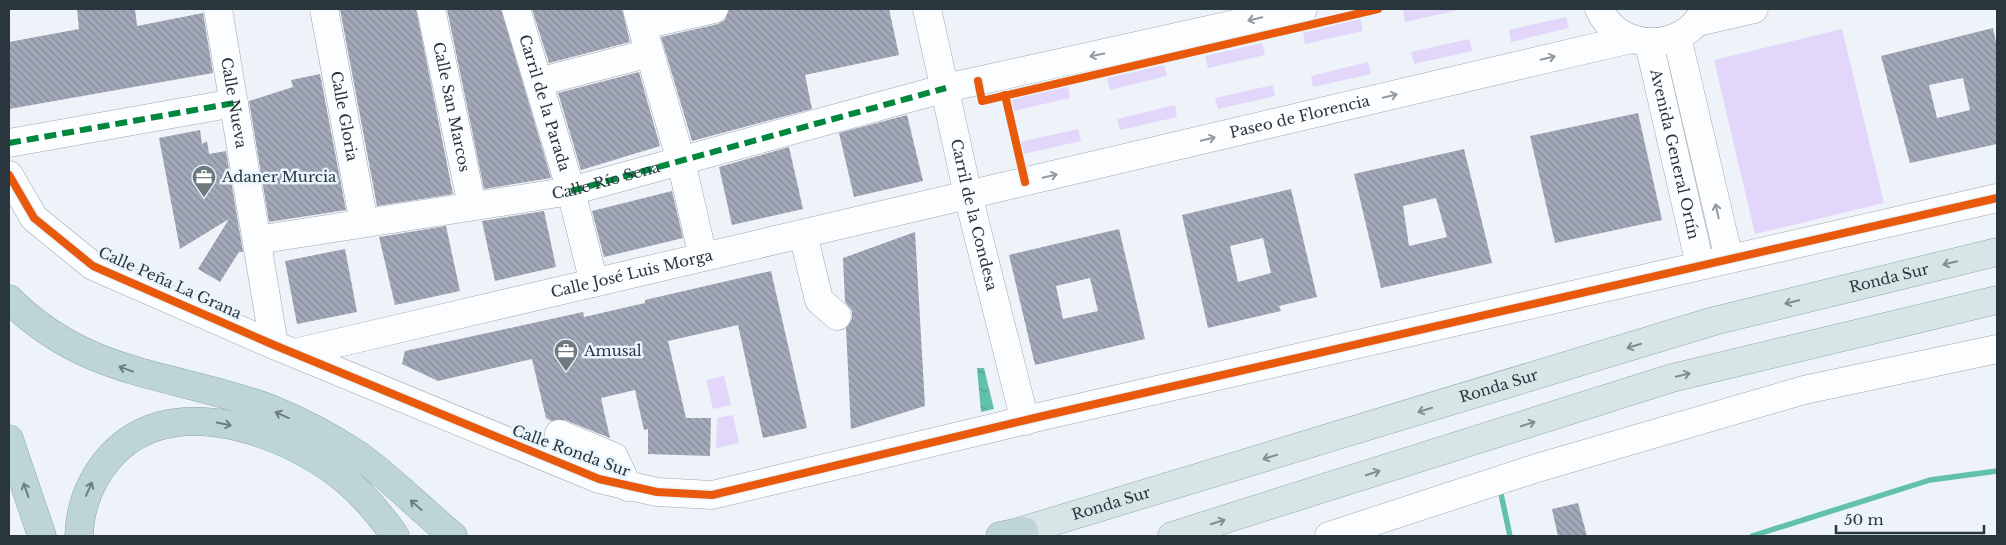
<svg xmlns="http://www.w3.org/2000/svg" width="2006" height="545" font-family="'Libre Baskerville',serif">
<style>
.green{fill:#e2d6fa}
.water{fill:url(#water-ripples)}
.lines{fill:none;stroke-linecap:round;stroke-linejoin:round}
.stream{stroke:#61c1aa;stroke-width:5.5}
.building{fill:url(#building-back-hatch);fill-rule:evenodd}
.minor-casing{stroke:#9fa7ad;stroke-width:29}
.major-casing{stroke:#8da8ad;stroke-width:29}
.highway-casing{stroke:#8da8ad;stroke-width:29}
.minor{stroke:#fcfdfe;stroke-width:28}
.major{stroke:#d7e5e6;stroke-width:28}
.highway{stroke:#bdd5d8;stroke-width:28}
.quiet{stroke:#00873e;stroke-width:6;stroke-dasharray:12 6;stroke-linecap:butt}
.cycleway-casing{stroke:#e9f4fc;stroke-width:11}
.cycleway{stroke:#e8590c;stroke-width:8}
.oneway{stroke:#939a9e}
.oneway2{stroke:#808e92}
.oneway3{stroke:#6c7e83}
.labels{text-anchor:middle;stroke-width:5;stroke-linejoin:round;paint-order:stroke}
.street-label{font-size:15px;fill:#2a363e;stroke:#e9f4fc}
.poi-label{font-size:15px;fill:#2a363e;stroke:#e9f4fc;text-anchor:start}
</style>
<defs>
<pattern id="water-ripples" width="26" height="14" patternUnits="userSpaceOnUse" patternTransform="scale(1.25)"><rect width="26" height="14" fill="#61c1aa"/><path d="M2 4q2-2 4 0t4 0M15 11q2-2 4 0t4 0" fill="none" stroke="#509e8c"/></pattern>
<pattern id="building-back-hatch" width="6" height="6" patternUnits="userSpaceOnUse" patternTransform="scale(1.25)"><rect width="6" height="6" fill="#a3a9b9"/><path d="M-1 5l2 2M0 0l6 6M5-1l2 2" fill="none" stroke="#858a98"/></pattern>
</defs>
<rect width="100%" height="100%" fill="#edf3f8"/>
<g class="green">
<polygon points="1410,9 1463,9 1405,22 1403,10"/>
<polygon points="1566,17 1569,28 1511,42 1509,30"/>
<polygon points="1360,19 1363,31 1305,44 1303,33"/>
<polygon points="1842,29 1884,203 1755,234 1714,60"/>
<polygon points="1469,39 1472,51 1414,64 1411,52"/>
<polygon points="1262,43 1265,55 1208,68 1205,56"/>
<polygon points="1368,62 1371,74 1313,87 1311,76"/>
<polygon points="1164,65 1167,76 1110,90 1107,78"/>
<polygon points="1273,85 1275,96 1218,109 1215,98"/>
<polygon points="1068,86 1070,98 1013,111 1010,99"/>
<polygon points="1175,105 1177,117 1120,130 1117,119"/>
<polygon points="1078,129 1081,141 1023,154 1020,142"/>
<polygon points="724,376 731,405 713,409 706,380"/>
<polygon points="733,415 739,443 716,448 717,418"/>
</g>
<polygon class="water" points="977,368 984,368 994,409 981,412"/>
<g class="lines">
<g class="stream">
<polyline points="1501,494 1510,536"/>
<polyline points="1752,536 1930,480 1997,471"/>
</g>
</g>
<g class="building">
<polygon points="77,9 135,9 137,26 203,13 213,73 9,109 9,42 79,29"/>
<polygon points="340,9 416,9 453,194 377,206"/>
<polygon points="447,9 501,9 551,178 484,189"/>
<polygon points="532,9 622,9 630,42 549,63"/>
<polygon points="729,9 889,9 899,55 805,75 812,109 692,141 661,37 718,24 725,20"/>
<path d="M1993 28 1997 47V144L1910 163 1881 56ZM1963 78 1970 110 1937 118 1929 85Z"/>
<polygon points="639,72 660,146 581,170 558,93"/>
<polygon points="320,74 346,210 269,222 249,101 293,87 291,80"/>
<polygon points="1638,113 1662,220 1555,243 1530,136"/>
<polygon points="907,115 923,181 854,197 839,133"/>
<polygon points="200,130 202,144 207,141 209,154 226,151 243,252 239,252 220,282 198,269 229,219 180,249 159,138"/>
<polygon points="789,147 803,209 732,225 719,167"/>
<path d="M1464 149 1492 263 1381 288 1354 174ZM1436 198 1447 237 1409 246 1403 206Z"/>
<path d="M1291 189 1317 297 1279 306 1281 311 1208 328 1182 215ZM1263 238 1271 273 1238 282 1230 246Z"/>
<polygon points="672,191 683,238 604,257 592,211"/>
<polygon points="544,211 556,267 495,281 482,221"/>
<polygon points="446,226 460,291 395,305 379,237"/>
<path d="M1119 229 1145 339 1035 365 1009 255ZM1090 278 1098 311 1063 319 1056 286Z"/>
<polygon points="915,232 925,406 851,429 846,328 852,319 852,311 845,302 843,258"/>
<polygon points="345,249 357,312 297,324 285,261"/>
<polygon points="771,271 807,428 763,438 738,325 668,341 686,418 711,418 710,456 648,454 648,429 644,430 635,390 601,398 610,438 565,420 551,421 546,418 532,359 438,381 402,364 405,351 583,312 584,317 645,303 645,300"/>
<polygon points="1578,503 1587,536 1558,536 1552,509"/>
</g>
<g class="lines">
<defs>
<g id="minor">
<path id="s1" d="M218 9 274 345"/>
<path id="s2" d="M324 9 364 223"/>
<path id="s3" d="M431 9 472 206"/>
<path id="s4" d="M516 9 571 191 594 283"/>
<polyline points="637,9 681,161 703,257"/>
<path id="s5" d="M927 9 968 195 1025 421"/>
<path d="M1599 9C1619 53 1685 53 1705 9"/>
<polyline points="1697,22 1754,9"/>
<polyline points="642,25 714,9"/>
<polyline points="1677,37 1729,259"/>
<path id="s6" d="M1649 43 1700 265"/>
<polyline points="538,82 650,53"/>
<polyline points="9,143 234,103"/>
<polyline points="9,175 34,218 93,266 274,345 599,479 657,492 712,495 1043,416 1997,198"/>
<polyline points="803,234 819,300 837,316"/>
<path id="s7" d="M257 240 571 191 946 88 1303 9"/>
<path id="s8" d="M295 353 1631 39"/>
<polyline points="559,434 614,457 628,487"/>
<polyline points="1329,536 1537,468 1804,390 1997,349"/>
</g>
<g id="major">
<path id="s9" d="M1005 536 1714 321 1997 252"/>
<polyline points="1172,536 1672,378 1997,300"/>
</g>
<g id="highway">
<path d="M9 299C87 378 175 373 271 409 301 421 331 437 358 455 392 479 421 510 453 536"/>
<polyline points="9,439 42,536"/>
<path d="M79 536C80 506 90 480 110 457 167 393 270 427 330 468 356 486 377 510 395 536"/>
<polyline points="1000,536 1024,531"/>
</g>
</defs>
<use href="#minor" class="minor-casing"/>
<use href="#major" class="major-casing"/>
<use href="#highway" class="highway-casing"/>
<use href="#minor" class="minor"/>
<use href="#major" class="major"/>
<use href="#highway" class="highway"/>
<g class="quiet">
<polyline points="9,143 234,103"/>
<polyline points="571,191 946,88"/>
</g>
<defs>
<g id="cycleway">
<polyline points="978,81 982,101 1378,9"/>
<polyline points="1005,95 1025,182"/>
<polyline points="9,175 34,218 93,266 274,345 599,479 657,492 712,495 1043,416 1997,198"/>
</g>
</defs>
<use href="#cycleway" class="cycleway-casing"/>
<use href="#cycleway" class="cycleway"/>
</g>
<defs><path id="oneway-shaft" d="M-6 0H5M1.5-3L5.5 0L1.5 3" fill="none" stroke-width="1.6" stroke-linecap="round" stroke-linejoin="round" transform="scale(1.25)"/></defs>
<g class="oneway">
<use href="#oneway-shaft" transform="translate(1255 19) rotate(167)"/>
<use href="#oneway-shaft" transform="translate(1097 55) rotate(168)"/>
<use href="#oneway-shaft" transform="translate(1548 58) rotate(-13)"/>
<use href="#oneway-shaft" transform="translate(1390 96) rotate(-13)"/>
<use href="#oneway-shaft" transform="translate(1208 139) rotate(-13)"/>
<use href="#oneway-shaft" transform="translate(1050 176) rotate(-13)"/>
<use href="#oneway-shaft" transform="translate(1717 211) rotate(-103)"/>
</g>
<g class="oneway2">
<use href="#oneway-shaft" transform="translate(1950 263) rotate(166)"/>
<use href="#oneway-shaft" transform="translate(1792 302) rotate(166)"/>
<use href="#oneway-shaft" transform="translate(1634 346) rotate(163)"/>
<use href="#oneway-shaft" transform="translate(1683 375) rotate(-14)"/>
<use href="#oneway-shaft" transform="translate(1425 410) rotate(163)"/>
<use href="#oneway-shaft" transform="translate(1528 424) rotate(-18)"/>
<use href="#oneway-shaft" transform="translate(1270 457) rotate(163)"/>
<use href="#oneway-shaft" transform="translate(1373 473) rotate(-18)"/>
<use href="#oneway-shaft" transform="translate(1218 522) rotate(-18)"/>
</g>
<g class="oneway3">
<use href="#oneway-shaft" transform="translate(126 369) rotate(-160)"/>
<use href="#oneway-shaft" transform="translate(282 415) rotate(-156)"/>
<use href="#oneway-shaft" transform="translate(224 424) rotate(11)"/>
<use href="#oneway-shaft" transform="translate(89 489) rotate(-66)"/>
<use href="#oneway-shaft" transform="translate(26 490) rotate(-109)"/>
<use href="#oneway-shaft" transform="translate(416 505) rotate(-139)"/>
</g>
<defs>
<symbol id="office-pin" viewBox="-11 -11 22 30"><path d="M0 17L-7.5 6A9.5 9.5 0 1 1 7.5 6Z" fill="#6e787f" stroke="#e9f4fc"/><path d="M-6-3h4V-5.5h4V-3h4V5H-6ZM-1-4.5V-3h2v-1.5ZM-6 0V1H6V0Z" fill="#fff"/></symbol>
</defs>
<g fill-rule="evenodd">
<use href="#office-pin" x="190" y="163" width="28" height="38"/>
<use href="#office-pin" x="552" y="337" width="28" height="38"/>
</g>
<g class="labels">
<g class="street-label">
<text dy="5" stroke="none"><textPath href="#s4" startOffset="98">Carril de la Parada</textPath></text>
<text dy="5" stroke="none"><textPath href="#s1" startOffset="95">Calle Nueva</textPath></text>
<text dy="5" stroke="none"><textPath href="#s3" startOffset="100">Calle San Marcos</textPath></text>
<text dy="5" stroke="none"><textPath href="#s2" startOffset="109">Calle Gloria</textPath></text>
<text dy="5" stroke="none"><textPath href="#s8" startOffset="1032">Paseo de Florencia</textPath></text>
<text dy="5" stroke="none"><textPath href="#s6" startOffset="114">Avenida General Ortín</textPath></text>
<text dy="5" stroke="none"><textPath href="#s7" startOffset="354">Calle Río Sena</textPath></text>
<text dy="5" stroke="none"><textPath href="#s5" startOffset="211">Carril de la Condesa</textPath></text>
<text dy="5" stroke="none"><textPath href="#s8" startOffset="346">Calle José Luis Morga</textPath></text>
<text dy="5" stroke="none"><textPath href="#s9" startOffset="921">Ronda Sur</textPath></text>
<text transform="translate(170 283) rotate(24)" y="5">Calle Peña La Grana</text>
<text dy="5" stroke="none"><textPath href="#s9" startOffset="516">Ronda Sur</textPath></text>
<text transform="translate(571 451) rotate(20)" y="5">Calle Ronda Sur</text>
<text dy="5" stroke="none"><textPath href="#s9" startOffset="111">Ronda Sur</textPath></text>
</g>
<g class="poi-label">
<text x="222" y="182">Adaner Murcia</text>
<text x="584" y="356">Amusal</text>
</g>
</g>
<rect width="2006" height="545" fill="none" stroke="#2a363e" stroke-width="20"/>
<path d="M1836 525v8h148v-8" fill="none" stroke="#2a363e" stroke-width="2.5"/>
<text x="1844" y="525" font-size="15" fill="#2a363e" stroke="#e9f4fc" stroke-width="4" paint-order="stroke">50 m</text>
</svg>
